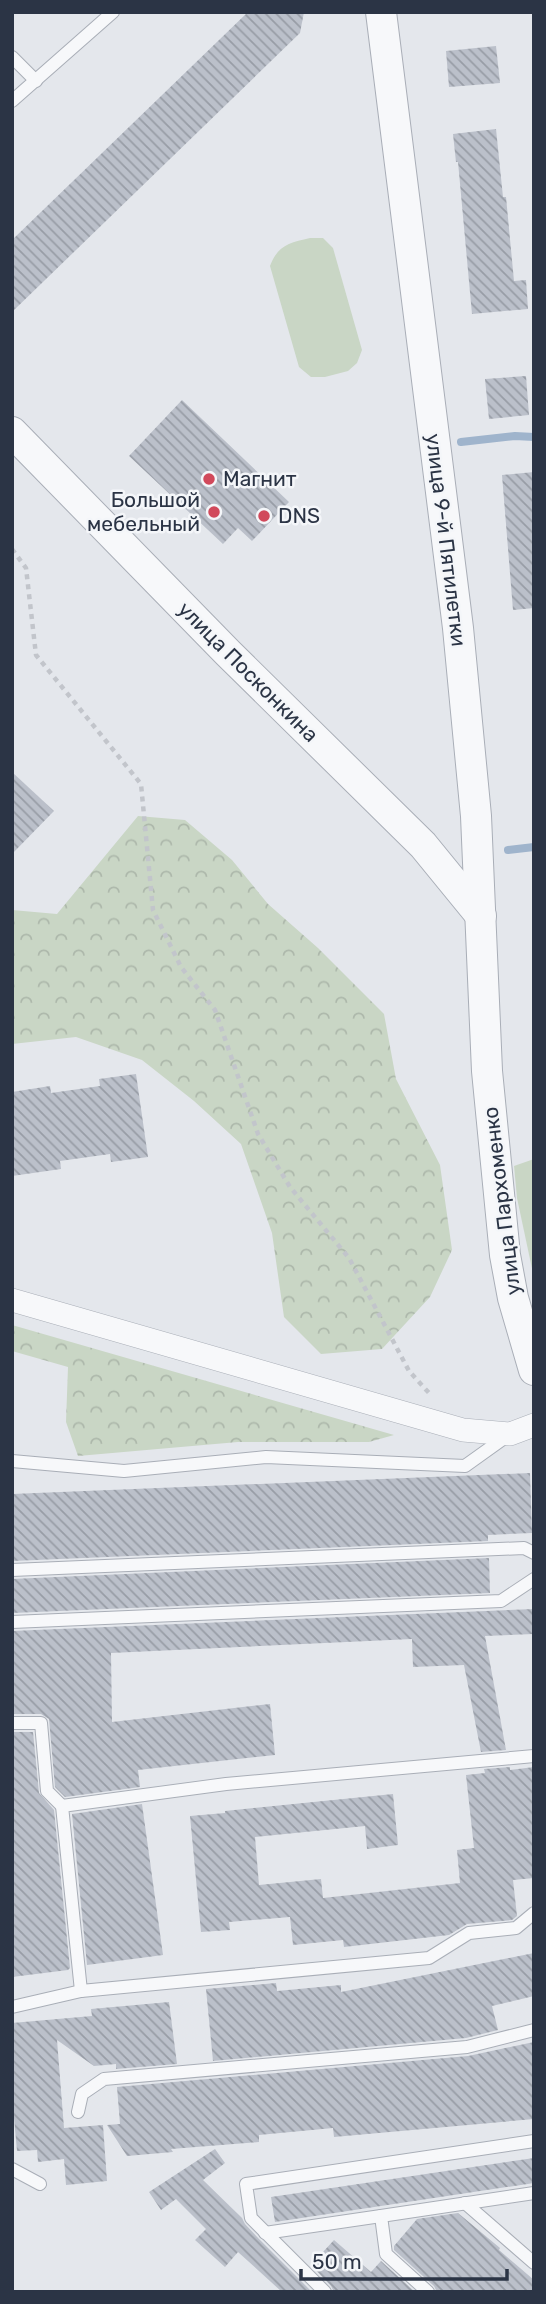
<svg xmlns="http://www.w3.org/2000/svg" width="546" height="2304" font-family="Rubik,sans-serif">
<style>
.green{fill:#c9d6c5}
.forest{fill:url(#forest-crowns)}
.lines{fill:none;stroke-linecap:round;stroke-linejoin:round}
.stream{stroke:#9fb4cc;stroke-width:8}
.building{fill:url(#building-back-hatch)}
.service-casing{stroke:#a9aeb7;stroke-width:14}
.minor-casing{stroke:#a9aeb7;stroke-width:24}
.tertiary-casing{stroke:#a9aeb7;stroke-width:32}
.path{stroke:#c2c5cb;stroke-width:4.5;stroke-dasharray:5 5;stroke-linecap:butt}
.service{stroke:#f7f8fa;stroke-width:12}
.minor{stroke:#f7f8fa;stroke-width:23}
.tertiary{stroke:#f7f8fa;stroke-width:30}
.poi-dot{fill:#d1495b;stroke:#f4f6f9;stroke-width:2.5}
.labels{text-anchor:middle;stroke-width:5;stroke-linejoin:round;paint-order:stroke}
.poi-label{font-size:21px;fill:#2b3445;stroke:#f4f6f9;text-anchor:start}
.street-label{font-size:21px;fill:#2b3445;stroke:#f4f6f9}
</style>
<defs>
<pattern id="forest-crowns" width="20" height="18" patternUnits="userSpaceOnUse" patternTransform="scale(1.75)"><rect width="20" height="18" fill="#c9d6c5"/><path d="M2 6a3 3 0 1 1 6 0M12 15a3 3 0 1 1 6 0" fill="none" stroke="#adb8ab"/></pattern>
<pattern id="building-back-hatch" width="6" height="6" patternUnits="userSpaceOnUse" patternTransform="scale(1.75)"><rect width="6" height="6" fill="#bbc0ca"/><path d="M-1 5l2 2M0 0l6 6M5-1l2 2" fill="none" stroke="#989da6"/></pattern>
</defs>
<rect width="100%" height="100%" fill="#e4e7ec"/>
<g class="green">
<path d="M310 238H323L333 248 362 350 357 363 348 371 325 377H311L299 367 270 266C278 245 289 243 310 238Z"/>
<polygon points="534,1159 534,1278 517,1198 514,1166"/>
</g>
<g class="forest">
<polygon points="138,816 185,820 232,860 268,904 318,948 384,1014 396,1079 440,1165 452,1250 430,1297 382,1349 321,1354 284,1317 272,1233 241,1144 194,1101 142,1060 76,1037 12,1044 12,910 57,914"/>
<polygon points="12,1325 394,1435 369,1442 238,1442 78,1456 66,1422 68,1367 12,1351"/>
</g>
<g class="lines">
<g class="stream">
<polyline points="461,442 515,436 534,437"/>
<polyline points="508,850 534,847"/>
</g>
</g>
<g class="building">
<polygon points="248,12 304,12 300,33 12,312 12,240"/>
<polygon points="496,46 500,83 449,87 446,51"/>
<polygon points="496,129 503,197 506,197 514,281 526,280 528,309 472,314 458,162 456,162 453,134"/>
<polygon points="526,376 529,415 489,419 485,379"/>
<polygon points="182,400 289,502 252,541 238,528 223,544 129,456"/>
<polygon points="534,472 534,608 513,610 502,475"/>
<polygon points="12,772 54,811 12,854"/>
<polygon points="136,1074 148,1157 111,1162 110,1154 60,1161 61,1169 12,1176 12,1092 50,1086 51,1093 100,1086 99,1079"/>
<polygon points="530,1473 532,1533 488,1535 488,1541 12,1561 12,1494"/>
<polygon points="489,1558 490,1593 12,1613 12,1579"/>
<polygon points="534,1609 534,1634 485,1636 506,1750 481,1752 464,1665 413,1667 412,1639 111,1653 112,1722 270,1704 275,1755 138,1770 140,1787 65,1797 55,1787 49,1719 41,1714 12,1714 12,1631"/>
<polygon points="12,1732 33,1732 39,1793 54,1810 70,1968 68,1970 12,1977"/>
<polygon points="510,1767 510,1770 534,1767 534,1878 513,1880 517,1916 512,1920 467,1924 449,1935 344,1947 343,1940 293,1945 290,1917 229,1922 230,1930 201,1932 190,1816 225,1813 225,1811 393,1794 398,1845 367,1849 365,1826 255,1837 259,1885 321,1879 323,1898 460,1883 457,1850 474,1848 466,1775 485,1773 484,1769"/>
<polygon points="142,1804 163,1955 87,1965 72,1814"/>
<polygon points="534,1953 534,1996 492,2006 498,2030 466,2038 213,2061 206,1989 276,1983 277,1991 341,1985 341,1992"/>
<polygon points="169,2002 177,2064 116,2069 116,2064 94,2066 57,2040 64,2128 103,2125 107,2181 66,2185 64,2159 38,2162 37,2150 17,2151 12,2096 12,2023 92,2016 91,2009"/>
<polygon points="534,2042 534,2119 334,2137 333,2128 259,2135 259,2142 171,2149 173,2152 127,2156 107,2125 120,2124 117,2087 468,2056"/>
<polygon points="215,2149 225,2163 203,2180 242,2218 245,2224 259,2239 312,2292 282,2292 238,2252 225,2267 195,2240 206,2229 176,2199 161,2210 149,2192"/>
<polygon points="534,2158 534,2183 275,2222 271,2197"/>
<polygon points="458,2213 500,2248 499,2250 534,2280 534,2292 437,2292 434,2286 394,2250 394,2246 417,2219"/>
<polygon points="334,2240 371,2272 381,2261 415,2292 334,2292 331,2286 311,2265"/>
</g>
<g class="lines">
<defs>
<g id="service">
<polyline points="12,57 36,81"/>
<polyline points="12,101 113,12"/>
<polyline points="12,1461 124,1471 266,1457 465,1466 507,1436"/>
<polyline points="12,1570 524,1548 534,1553"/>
<polyline points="12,1622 501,1601 534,1579"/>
<polyline points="12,1723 41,1723 47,1791 62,1806"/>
<polyline points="534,1756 226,1784 62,1806 81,1991 429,1958 469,1933 516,1928 534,1913"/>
<polyline points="12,2007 81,1991"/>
<polyline points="78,2112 82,2094 104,2079 467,2047 534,2030"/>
<polyline points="12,2169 40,2184"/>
<polyline points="465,2203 534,2263"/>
<polyline points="265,2233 381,2216"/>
<polyline points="325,2292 251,2218 246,2184 534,2141"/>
<polyline points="428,2292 386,2254 381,2216 534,2193"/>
</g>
<polyline id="minor" points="12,1300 463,1430 510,1434 534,1425"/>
<g id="tertiary">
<polyline points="381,12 458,628 476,816 487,1071 505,1255 513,1298 534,1370"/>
<polyline points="12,432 228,653 423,845 481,916"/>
</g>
</defs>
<use href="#service" class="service-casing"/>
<use href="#minor" class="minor-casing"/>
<use href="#tertiary" class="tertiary-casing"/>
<polyline class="path" points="12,549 26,568 36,655 141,784 153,910 181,967 215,1010 258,1134 290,1187 349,1258 409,1371 429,1393"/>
<use href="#service" class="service"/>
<use href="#minor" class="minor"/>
<use href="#tertiary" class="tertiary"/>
</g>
<g class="poi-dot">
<circle cx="209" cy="479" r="7"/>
<circle cx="214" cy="512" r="7"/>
<circle cx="264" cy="516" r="7"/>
</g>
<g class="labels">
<g class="poi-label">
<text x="223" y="486">Магнит</text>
<text x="200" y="507" text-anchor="end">Большой<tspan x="200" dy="24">мебельный</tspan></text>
<text x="278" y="523">DNS</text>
</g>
<g class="street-label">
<text transform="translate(446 540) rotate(83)" y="7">улица 9-й Пятилетки</text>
<text transform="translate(248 672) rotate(45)" y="7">улица Посконкина</text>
<text transform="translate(502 1201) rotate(-97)" y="7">улица Пархоменко</text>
</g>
</g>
<rect width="546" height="2304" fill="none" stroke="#2b3445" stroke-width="28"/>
<path d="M301 2269v10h206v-10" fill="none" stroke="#2b3445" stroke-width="3.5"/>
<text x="312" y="2269" font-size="21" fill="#2b3445" stroke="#f4f6f9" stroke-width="5" paint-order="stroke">50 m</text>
</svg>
